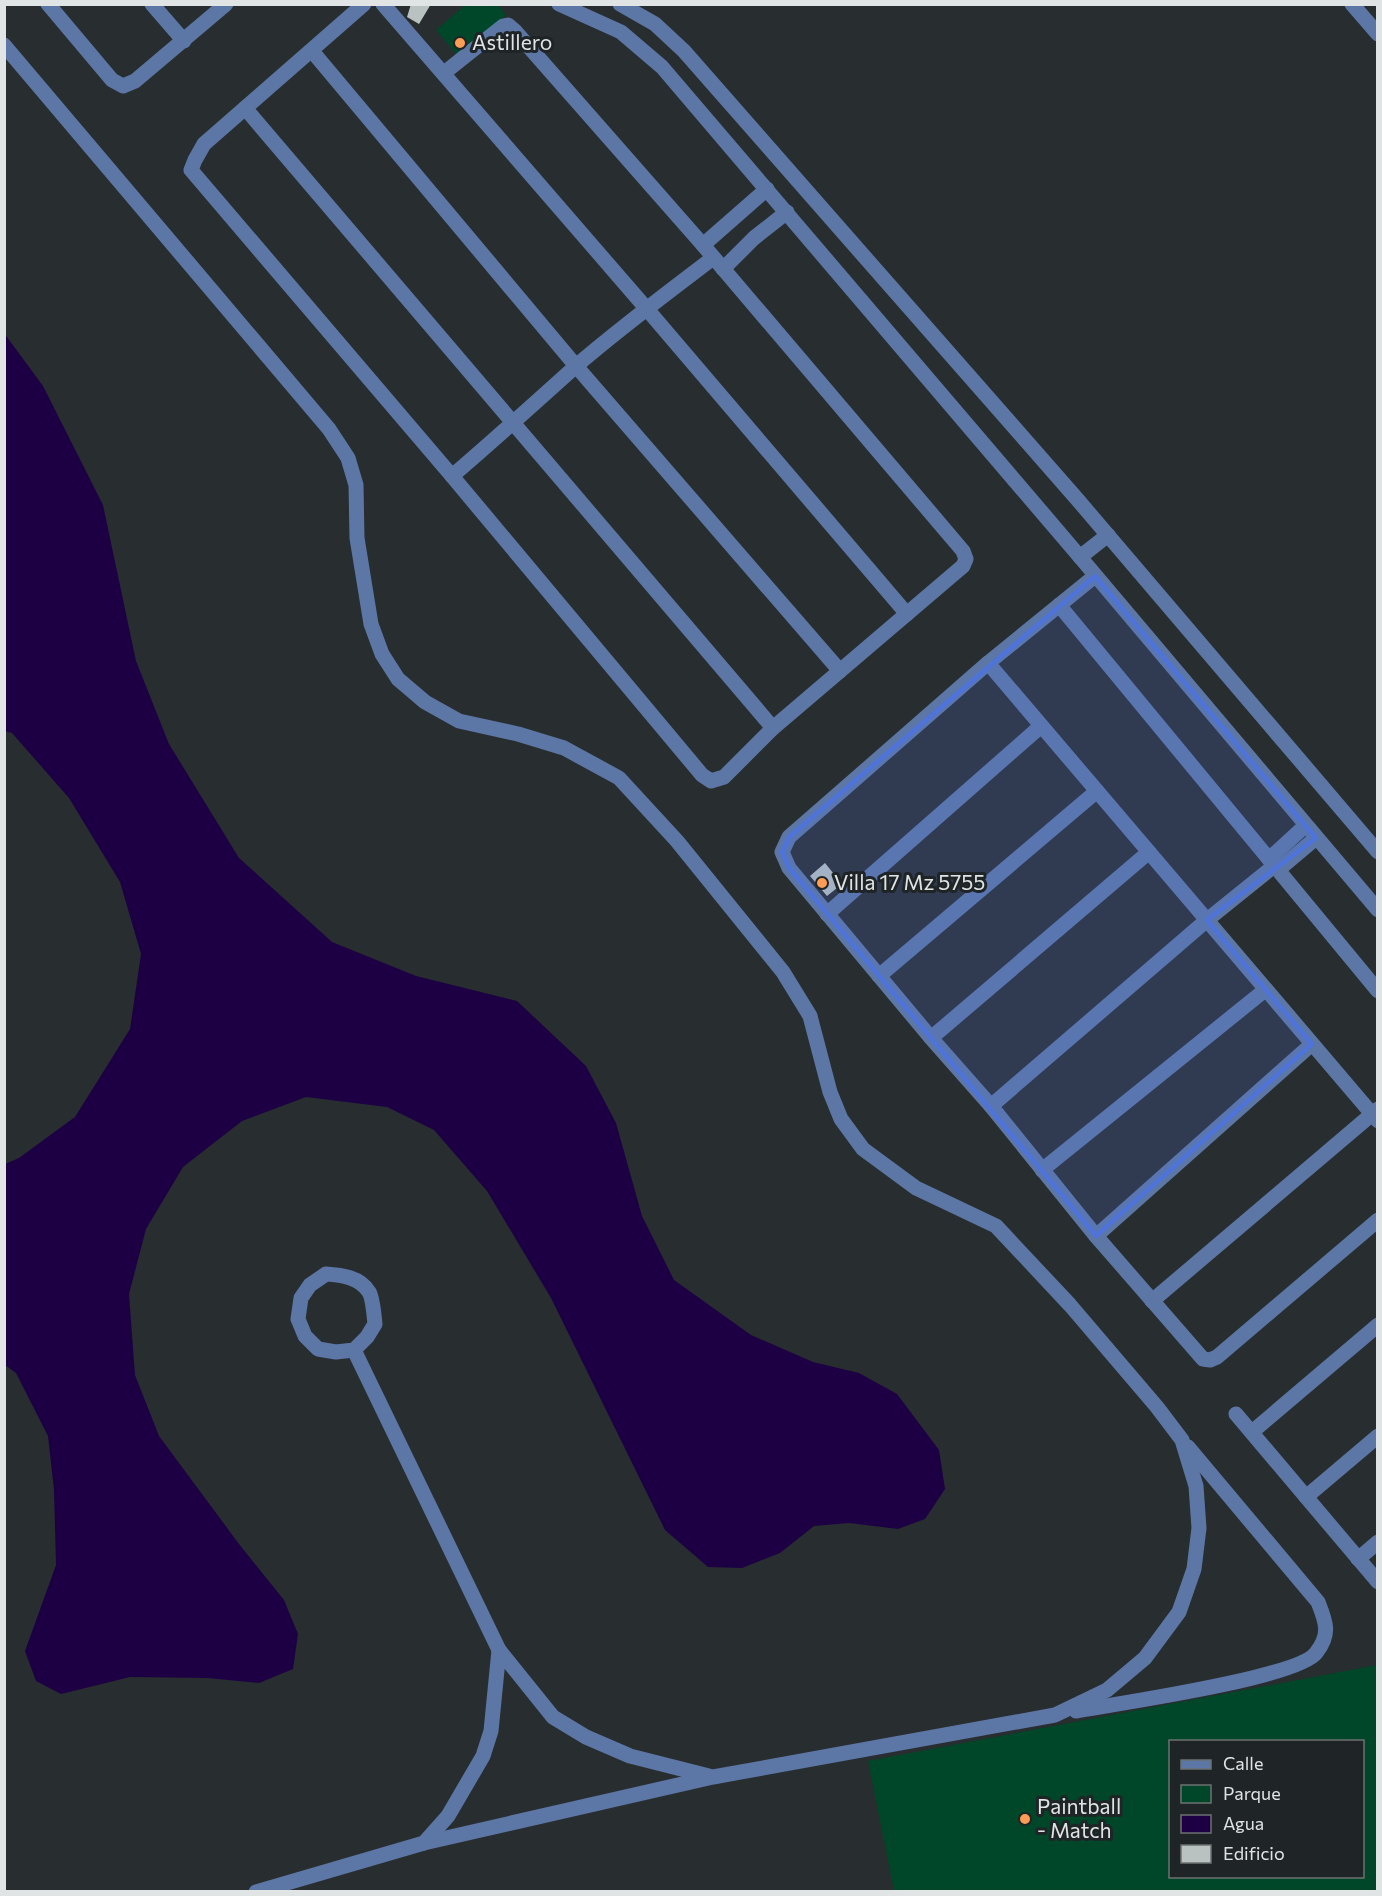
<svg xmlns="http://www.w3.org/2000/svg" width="1382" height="1896" font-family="Commissioner,sans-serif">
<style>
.green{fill:#004729;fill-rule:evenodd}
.water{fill:#1d0044}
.building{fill:#bac2c1}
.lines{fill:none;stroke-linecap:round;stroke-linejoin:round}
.minor{stroke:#5c77a5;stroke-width:15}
.marked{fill:#4e74db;fill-opacity:0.2;stroke:#4e74db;stroke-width:4.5;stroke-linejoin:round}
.poi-dot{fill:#fd9d55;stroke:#1f2426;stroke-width:2}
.labels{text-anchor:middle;stroke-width:6;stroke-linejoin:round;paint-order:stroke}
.poi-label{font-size:21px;fill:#e0e4e5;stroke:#1f2426;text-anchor:start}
</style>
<rect width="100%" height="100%" fill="#282d30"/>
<g class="green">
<polygon points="465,5 498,5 506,15 458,56 436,30"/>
<path d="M1377 1665V1891H894L868 1761ZM1170 1742H1362V1876H1170Z"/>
</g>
<polygon class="water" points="4,333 43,386 103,505 136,661 169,744 239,858 332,942 416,976 517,1001 586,1066 616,1123 642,1216 674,1280 751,1335 813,1362 859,1373 897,1394 939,1450 945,1489 925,1519 898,1529 849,1523 814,1526 780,1553 742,1568 708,1567 665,1530 551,1298 487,1191 434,1130 387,1107 306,1097 242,1121 183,1167 146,1229 129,1294 135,1375 159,1436 239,1544 284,1600 298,1634 293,1669 259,1683 208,1678 130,1677 61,1694 36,1681 25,1651 56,1565 54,1490 48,1436 16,1373 5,1365 5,1164 19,1158 75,1117 130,1029 141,954 120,882 69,798 12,733 5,731"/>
<g class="building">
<polygon points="411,4 431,4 419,24 407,17"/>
<polygon points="825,863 842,884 827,896 810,876"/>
</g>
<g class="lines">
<g class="minor">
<polyline points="48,4 112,80 123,86 135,81 226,4"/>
<polyline points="152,4 184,41"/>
<polyline points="364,4 204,144 195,160 191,170 452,476 702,775 711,781 724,777 773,728 963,566 966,559 963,551 703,245 515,31 508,25 503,26 444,73"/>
<polyline points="383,4 646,308 907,614"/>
<polyline points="559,4 621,32 662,67 1080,557 1378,910"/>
<polyline points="620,4 655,24 684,51 1077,499 1378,852"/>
<polyline points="1352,4 1378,34"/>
<polyline points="4,45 329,429 348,458 356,485 357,538 371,624 382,654 398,679 425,702 459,721 518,734 564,748 619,778 677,841 783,972 810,1016 830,1092 841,1119 863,1149 916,1188 996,1226 1070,1305 1157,1407 1182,1440 1196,1486 1199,1528 1194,1569 1179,1612 1145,1658 1107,1690 1055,1715 713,1777 424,1843 256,1892"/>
<polyline points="312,51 576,366 840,671"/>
<polyline points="245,108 773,728"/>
<polyline points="703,245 767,189"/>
<polyline points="723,269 754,238 787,212"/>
<path d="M452 476C494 440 535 403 576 366 620 328 667 293 713 258"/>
<polyline points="1080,557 1108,535"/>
<polyline points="1095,576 988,663 789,837 782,852 789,868 931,1038 991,1106 1096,1236 1203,1359 1210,1360 1217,1357 1378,1220"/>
<polyline points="1059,605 1378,991"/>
<polyline points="988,663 1378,1121"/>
<polyline points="1269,859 1305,826"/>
<polyline points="1278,870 1316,838"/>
<polyline points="827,914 1041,726"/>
<polyline points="879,976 1097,791"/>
<polyline points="931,1038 1149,852"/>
<polyline points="991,1106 1207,920 1274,866"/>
<polyline points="1042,1170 1265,990"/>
<polyline points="1096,1236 1312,1044"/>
<path d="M326 1274C341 1275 360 1277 369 1292 373 1298 374 1316 375 1324L367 1337 354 1350 336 1352 318 1349 305 1336 298 1319 301 1298 310 1285Z"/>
<polyline points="1152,1301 1378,1109"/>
<polyline points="354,1350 499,1650 553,1717 586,1737 630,1756 709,1776"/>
<polyline points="1236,1414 1378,1582"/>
<polyline points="1252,1432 1378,1325"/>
<polyline points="1306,1497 1378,1436"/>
<polyline points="1358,1559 1378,1542"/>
<path d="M1076 1711C1115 1704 1297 1678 1316 1653 1331 1634 1326 1622 1318 1602L1188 1447"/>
<polyline points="424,1843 448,1816 483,1756 491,1731 499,1650"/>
</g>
</g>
<path class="marked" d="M1095 576 1316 838 1207 920 1312 1044 1096 1236 789 868 782 852 789 837Z"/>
<g class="poi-dot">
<circle cx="460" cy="43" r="6"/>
<circle cx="822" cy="883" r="6"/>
<circle cx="1025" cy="1819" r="6"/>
</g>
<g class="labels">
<g class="poi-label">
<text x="472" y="50">Astillero</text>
<text x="834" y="890">Villa 17 Mz 5755</text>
<text x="1037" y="1814">Paintball<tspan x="1037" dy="24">- Match</tspan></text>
</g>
</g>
<rect width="1382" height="1896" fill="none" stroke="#e0e4e5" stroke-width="12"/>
<rect x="1169" y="1740" width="195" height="138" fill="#1f2426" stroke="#6c7172" stroke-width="1.5"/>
<rect x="1181" y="1760" width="30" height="9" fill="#5c77a5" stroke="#6c7172" stroke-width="1.5"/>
<text x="1223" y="1770" font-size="18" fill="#e0e4e5">Calle</text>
<rect x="1181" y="1785" width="30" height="18" fill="#004729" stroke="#6c7172" stroke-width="1.5"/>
<text x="1223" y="1800" font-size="18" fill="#e0e4e5">Parque</text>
<rect x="1181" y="1815" width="30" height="18" fill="#1d0044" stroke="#6c7172" stroke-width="1.5"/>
<text x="1223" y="1830" font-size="18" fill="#e0e4e5">Agua</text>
<rect x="1181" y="1845" width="30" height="18" fill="#bac2c1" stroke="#6c7172" stroke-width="1.5"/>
<text x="1223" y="1860" font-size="18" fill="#e0e4e5">Edificio</text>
</svg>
